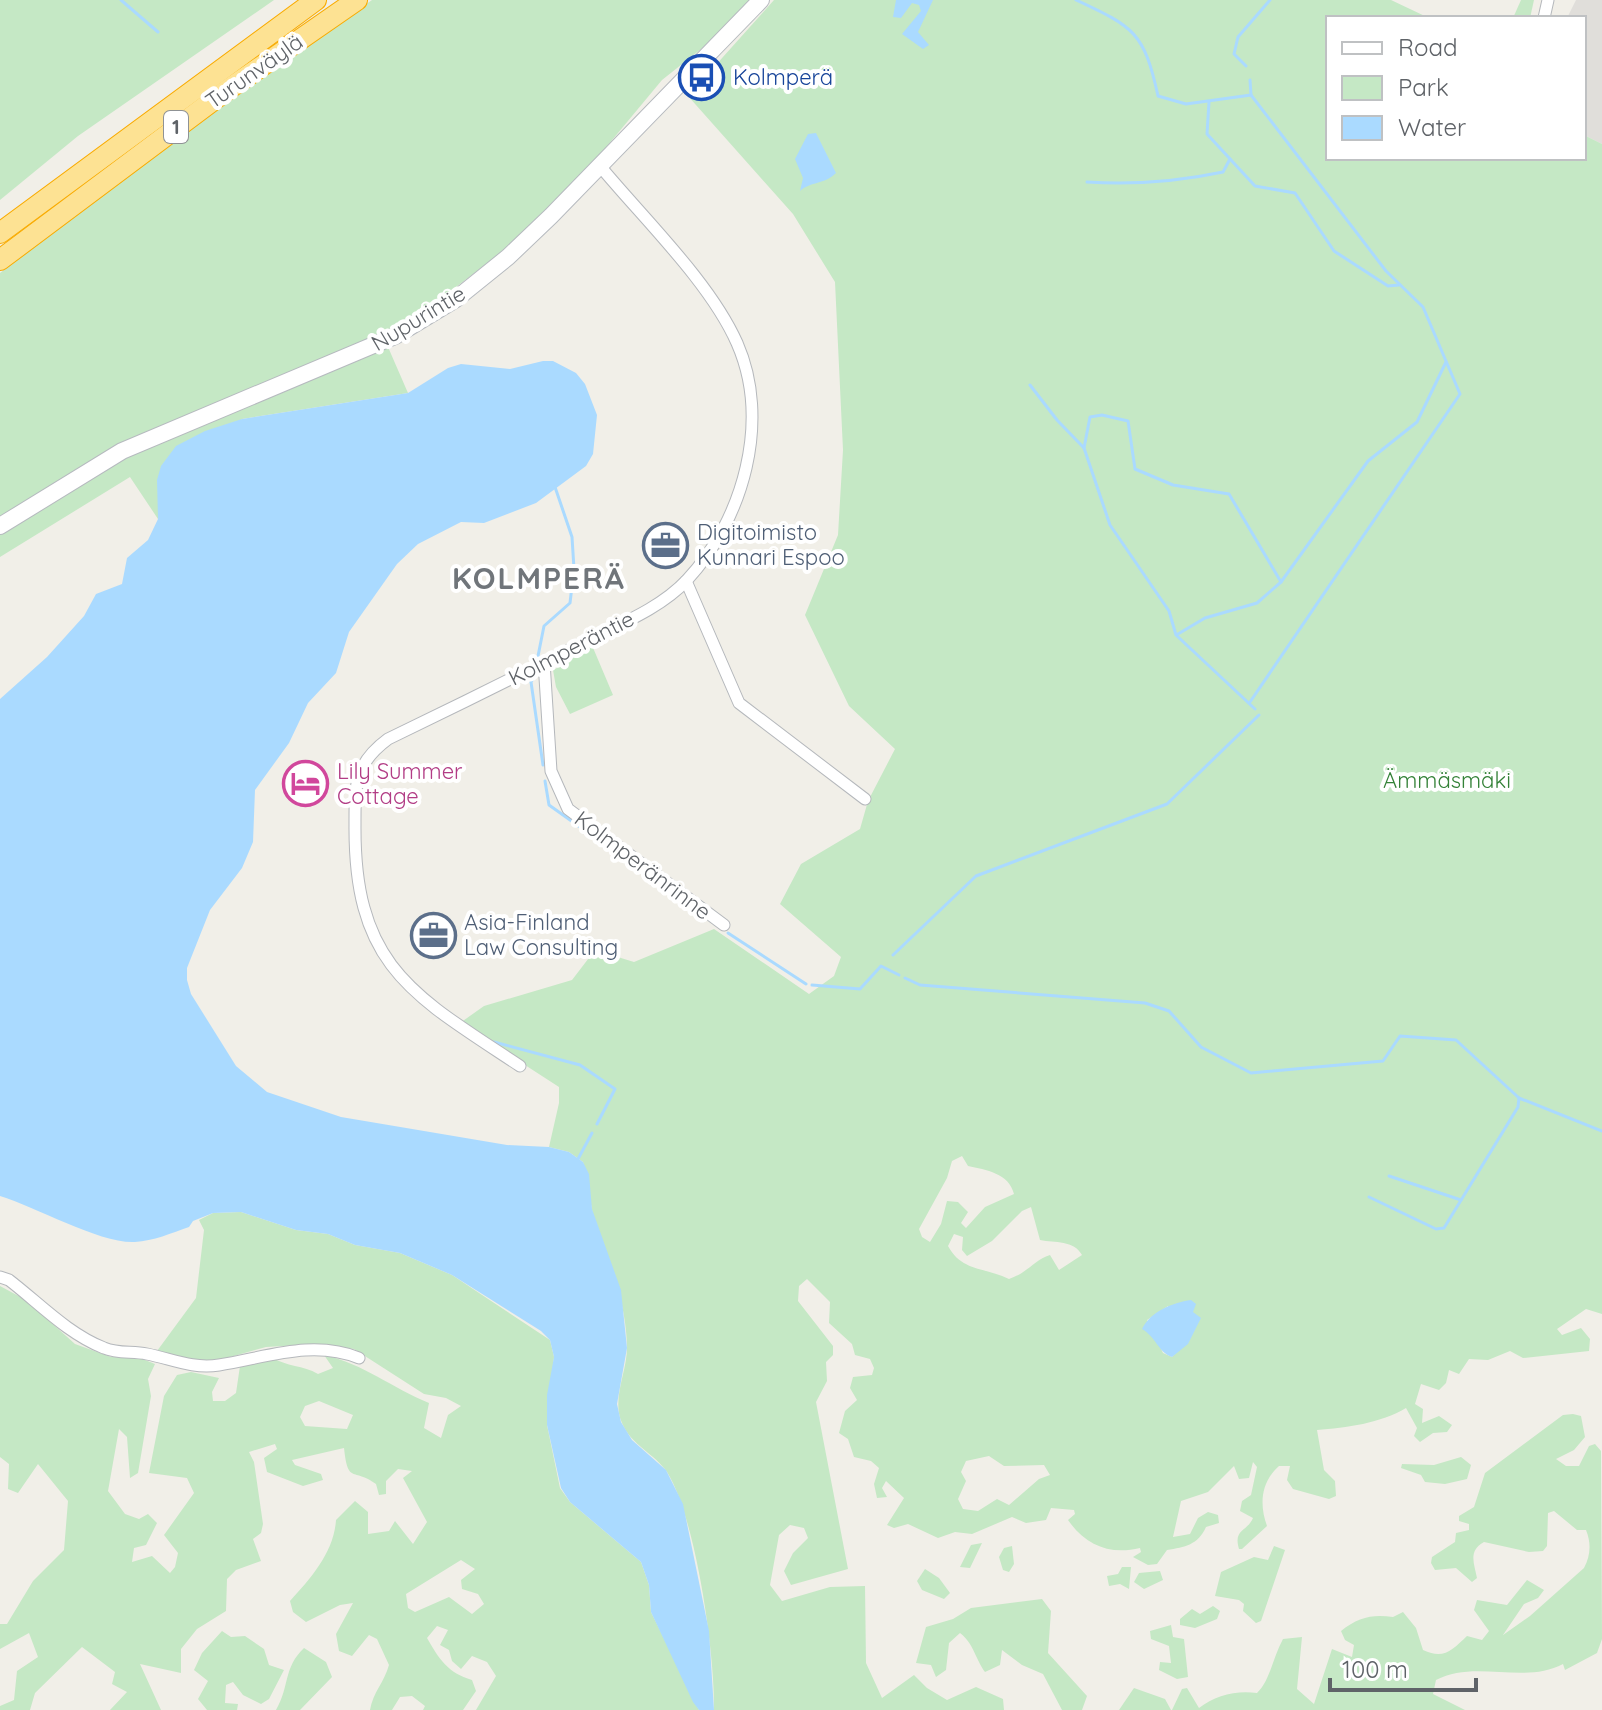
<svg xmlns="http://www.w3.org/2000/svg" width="1602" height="1710" font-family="Quicksand,sans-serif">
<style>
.industrial{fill:#e0deda}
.green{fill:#c5e8c5;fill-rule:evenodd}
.water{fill:#aadaff}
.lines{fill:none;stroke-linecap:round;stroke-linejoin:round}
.stream{stroke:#aadaff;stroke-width:3}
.minor-casing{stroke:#b5b8bc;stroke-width:13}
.secondary-casing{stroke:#b6babf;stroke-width:18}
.motorway-casing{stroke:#f9ab00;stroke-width:22}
.minor{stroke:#fff;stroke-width:11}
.secondary{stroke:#fff;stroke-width:16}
.motorway{stroke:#fde293;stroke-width:20}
.labels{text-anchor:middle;stroke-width:8;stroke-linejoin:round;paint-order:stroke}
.shield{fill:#fff;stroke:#8f9295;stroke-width:2}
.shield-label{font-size:20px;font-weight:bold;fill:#5f6368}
.street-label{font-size:22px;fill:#5f6368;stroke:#fff}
.transit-label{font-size:22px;fill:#164399;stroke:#fff;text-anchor:start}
.service-label{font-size:22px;fill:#4e5e75;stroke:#fff;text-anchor:start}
.hotel-label{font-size:22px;fill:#b23c85;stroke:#fff;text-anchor:start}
.park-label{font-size:22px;fill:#348238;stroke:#fff}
.district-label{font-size:30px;font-weight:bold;letter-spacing:2px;fill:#70757a;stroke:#fff}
</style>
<rect width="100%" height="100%" fill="#f1efe8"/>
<polygon class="industrial" points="1576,0 1602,0 1602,144 1584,135 1584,18 1567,18"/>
<g class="green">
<polygon points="0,0 274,0 78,136 0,200"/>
<polygon points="372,0 753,0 720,34 662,80 583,175 498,255 418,316 0,519 0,273 208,115"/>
<path d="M774 0H1391L1429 18H1328V158H1584V135L1602 144V1314L1586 1309 1557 1329 1562 1335 1581 1328 1590 1339 1589 1351 1523 1358 1510 1351 1488 1360 1469 1359 1459 1374 1449 1370 1446 1383 1439 1390 1421 1384 1415 1404 1423 1409 1422 1423 1439 1416 1452 1425 1447 1432 1433 1433 1420 1442 1414 1436 1417 1428 1406 1408C1381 1423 1346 1428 1317 1430L1324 1470 1335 1481 1336 1496 1329 1499 1293 1489 1287 1480 1290 1466H1279C1261 1482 1259 1504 1267 1526L1242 1549H1239C1233 1529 1247 1532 1253 1518L1240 1511 1242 1501 1251 1495 1257 1467 1253 1462 1249 1478 1239 1479 1234 1466 1208 1492 1181 1501 1173 1537 1190 1534 1198 1518 1208 1512 1218 1515 1219 1523 1206 1527C1198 1545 1185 1547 1167 1550L1157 1564 1148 1565 1133 1557 1141 1552 1140 1548C1110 1555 1086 1546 1068 1520L1075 1514 1074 1510 1051 1508 1046 1520 1026 1523 1012 1517 972 1534 955 1532 938 1538 908 1524 894 1528 887 1525 904 1498 886 1481 882 1488 887 1497 877 1498 874 1484 879 1468 871 1461 854 1457 848 1439 839 1433 845 1411 857 1400 850 1388 853 1377 872 1375 874 1368 870 1359 855 1355 852 1344 829 1323 830 1302 807 1279 799 1286 798 1301 833 1346V1355L826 1362 827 1381 816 1402 848 1569 791 1585 784 1571 793 1553 808 1538 804 1528 790 1525 779 1535 770 1585 782 1601 830 1587 865 1586 866 1663 882 1698 914 1675 927 1688 947 1700 976 1687 1003 1699 1004 1710H714C715 1654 696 1518 667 1472 655 1454 631 1445 622 1423 611 1398 628 1371 627 1345 625 1289 604 1260 592 1210 589 1194 587 1178 583 1162L569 1152 549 1147 559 1103V1087L460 1023 484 1006 572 980 595 950 634 962 714 929 809 994 834 976 841 957 780 904 801 864 860 829 868 801 895 749 849 706 805 615 838 535 843 450 835 282 793 214 688 96ZM962 1156 968 1166C986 1170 1009 1173 1014 1194L985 1207 966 1228 961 1223 968 1212 958 1202 947 1201 941 1224 930 1242 922 1237 919 1229 947 1178 952 1161ZM1031 1207 1040 1240C1055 1243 1074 1240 1082 1255L1059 1270 1050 1255C1034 1260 1029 1272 1009 1279 985 1267 962 1272 948 1246L954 1234 963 1237 962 1250 967 1256 992 1241 1022 1211ZM1168 1306 1184 1344 1172 1357 1163 1353 1147 1320ZM989 1456 1004 1466 1044 1465 1050 1475 1039 1479 1009 1505 997 1499 978 1511 963 1509 958 1499 966 1481 961 1472 966 1461Z"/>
<polygon points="1521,0 1534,0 1530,18 1513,18"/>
<polygon points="388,347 408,393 242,419 158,506 158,519 130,477 0,557 0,535 118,460"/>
<polygon points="591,643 613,695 570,714 556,687 553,670 561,666 559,659"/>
<path d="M241 1212 296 1230 328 1234 355 1245 400 1253 452 1275 550 1340 554 1357 547 1425 560 1488 570 1502 641 1562 649 1585 651 1612 699 1710H476L496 1676 487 1662 472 1656 461 1669 452 1661 449 1650 440 1645 448 1630 437 1626 427 1638C439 1659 448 1673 472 1680L476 1691 463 1710H423L425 1706 412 1696 400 1697 392 1710H370C373 1692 384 1683 389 1665L377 1639 369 1635 352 1656 339 1651 336 1634 353 1603 340 1605 306 1622 293 1612 290 1601C311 1578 334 1552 336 1520L355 1501 368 1512V1534L389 1531 395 1521 413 1544 427 1522 403 1478 412 1471 398 1469 386 1481V1494L379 1495 376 1484C353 1467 348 1485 344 1448L292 1460 295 1465 321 1474 323 1480 303 1486 267 1472 264 1458 277 1449 275 1444 249 1452 254 1462 263 1524 261 1533 253 1539 261 1561 236 1570 227 1579 226 1611 197 1629 181 1649V1673L140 1664 161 1710H110L127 1692 112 1684 115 1672 82 1647 35 1693 30 1710H0V1706L14 1700 17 1671 38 1657 29 1633 0 1649V1624H7L33 1581 64 1550 68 1501 38 1464 18 1493 8 1489 9 1464 0 1457V1286L26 1300 75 1344 111 1357 140 1358 155 1364 148 1379 151 1396 138 1473 130 1478 127 1437 119 1429 108 1491 125 1514 139 1519 148 1514 157 1523 146 1545 134 1548 132 1562 152 1556 170 1573 175 1567 178 1553 164 1535 194 1493 187 1478 149 1473 164 1396 177 1375 191 1372 219 1378 212 1392 213 1401H225L236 1393 240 1366 271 1357C287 1367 303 1365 318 1374L333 1368 324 1355C364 1364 392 1388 429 1403L424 1428 441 1438 448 1415 461 1406 446 1398 424 1394 354 1349 317 1344 266 1347 216 1361 189 1362 157 1351 196 1298 204 1230 199 1220 213 1213ZM319 1401 353 1415 347 1429 305 1426 300 1417 305 1406ZM461 1560 475 1569 461 1580 462 1589 478 1594 484 1604 472 1614 449 1597 415 1612 408 1608 406 1594Z"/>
<path d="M1573 1414 1581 1416 1585 1437 1574 1450 1556 1459 1566 1466H1579L1589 1446 1595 1444 1601 1451 1602 1639 1597 1653 1565 1670 1563 1664C1524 1685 1475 1659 1436 1680L1433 1694 1465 1710H1172L1182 1689 1187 1688 1199 1708C1215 1695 1237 1690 1257 1693 1270 1681 1273 1657 1283 1639L1302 1637 1297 1689 1314 1704 1332 1649 1352 1657 1354 1645 1345 1640 1341 1631C1358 1617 1373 1614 1393 1617L1403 1612 1416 1628 1423 1650C1444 1660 1452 1650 1467 1636L1482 1640 1489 1631 1474 1610 1477 1600 1507 1605 1527 1580 1544 1590 1538 1598 1524 1604 1503 1635 1530 1616 1584 1568C1591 1555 1591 1542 1586 1530H1577L1554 1511 1548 1513 1547 1546 1543 1551 1529 1552 1484 1542C1468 1551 1474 1563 1477 1578L1472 1582 1456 1568 1435 1570 1431 1563 1432 1557 1455 1542 1456 1533 1469 1530V1524L1459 1521V1516L1474 1507 1485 1473 1563 1415Z"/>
<polygon points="1461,1457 1471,1465 1467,1479 1445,1484 1425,1482 1421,1475 1401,1468 1402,1464 1434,1465"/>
<polygon points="982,1543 970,1568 960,1567 971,1545"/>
<polygon points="1012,1546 1014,1564 1009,1572 1003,1570 999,1557 1004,1548"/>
<polygon points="1274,1546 1285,1550 1261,1621 1256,1623 1243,1611 1244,1604 1239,1600 1215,1596 1221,1572 1254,1557 1268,1560"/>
<polygon points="1122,1567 1131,1567 1129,1589 1120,1584 1109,1586 1107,1576 1118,1574"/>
<polygon points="925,1569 939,1578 950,1593 944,1599 922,1590 917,1581"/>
<polygon points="1160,1571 1163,1580 1144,1589 1134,1582 1139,1573"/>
<path d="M1042 1599 1051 1611 1048 1653 1087 1696 1082 1710H1062L1043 1674 1022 1665 1002 1650 1000 1665 985 1672C975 1658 974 1644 960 1633L949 1643 946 1670 936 1677 931 1665 916 1663 926 1627 953 1619 971 1608Z"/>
<polygon points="1213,1606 1220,1611 1217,1619 1195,1628 1180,1625 1180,1619 1192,1609 1200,1614"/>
<polygon points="1171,1625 1173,1637 1184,1639 1188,1677 1177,1679 1159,1670 1160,1662 1171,1663 1169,1646 1151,1639 1150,1631"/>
<polygon points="222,1631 231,1637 245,1636 264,1649 269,1665 284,1670 269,1699 261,1704 243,1695 233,1682 226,1685 225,1703 238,1704 237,1710 207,1710 198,1699 208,1681 194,1670 202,1653"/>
<path d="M304 1648 326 1662 332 1677 300 1710H276C290 1686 283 1668 304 1648Z"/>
<polygon points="1134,1688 1165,1699 1171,1710 1119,1710"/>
</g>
<g class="water">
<polygon points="896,0 933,0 918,32 929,45 923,49 902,34 921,11 919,5 912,3 901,18 893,17"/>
<path d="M816 133 836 173C824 185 811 181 800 191L803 178 795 159 808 134Z"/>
<path d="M543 361H553L576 373 585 384 597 415 593 454 586 466 536 503 484 523 461 522 418 544 397 564 349 632 336 673 308 703 289 743 255 790 253 842 242 868 210 910 187 968V980L191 994 236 1066 267 1092 341 1117 507 1145 549 1147 569 1152 583 1162 589 1174 592 1209 621 1290 627 1348 617 1404 621 1422 632 1440 666 1470 683 1504 709 1631 714 1710H699L693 1702 651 1612 649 1585 641 1562 570 1502 561 1488 547 1425V1395L554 1357 550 1340 541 1331 452 1275 400 1253 355 1245 328 1234 296 1230 241 1212 213 1213 193 1221 189 1227C172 1233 153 1241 135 1242 101 1244 36 1207 0 1196V699L47 657 84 616 96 594 122 584 127 558 148 540 158 519 157 480 161 466 176 446 205 431 242 419 408 393 448 368 461 364 510 369Z"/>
<path d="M1191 1300 1196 1304 1193 1312 1201 1318 1188 1344 1172 1357C1158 1352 1156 1337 1142 1329 1151 1311 1172 1303 1191 1300Z"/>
</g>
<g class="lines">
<g class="stream">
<polyline points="121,0 158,32"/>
<path d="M1076 0C1134 27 1144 32 1158 96L1186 104 1251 95"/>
<polyline points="1246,66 1234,54 1238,37 1270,0"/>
<polyline points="1209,102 1207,134 1255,186 1295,193 1334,251 1388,286 1399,285"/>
<path d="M1087 182C1135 185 1176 182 1223 172L1230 159"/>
<polyline points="1030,385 1057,420 1084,448 1110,525 1169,611 1176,635 1255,709"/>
<polyline points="1084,448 1090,417 1102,415 1128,421 1135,469 1173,485 1229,494 1281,582"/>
<polyline points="1178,634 1205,618 1257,603 1281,582 1368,461 1417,422 1446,362"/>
<polyline points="538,656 544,626 570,603 574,569 572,537 555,487"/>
<polyline points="538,671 531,682 543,765"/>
<polyline points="1250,702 1460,394 1423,307 1386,271 1251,95 1250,80"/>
<polyline points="545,781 549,805 636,867"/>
<polyline points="649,877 669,891"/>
<polyline points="728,933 806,984"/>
<polyline points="893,955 976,876 1167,804 1259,715"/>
<polyline points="905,978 920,985 1145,1003 1169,1011 1201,1047 1251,1073 1383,1061 1400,1036 1456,1040 1519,1098 1602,1131"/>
<polyline points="812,985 860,989 881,966 899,975"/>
<polyline points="494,1042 580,1065 615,1089 597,1124"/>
<polyline points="578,1159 592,1133"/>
<polyline points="1389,1176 1461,1200"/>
<polyline points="1369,1197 1436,1229 1444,1228 1518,1107 1519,1098"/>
</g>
<defs>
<g id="minor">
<polyline points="1544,18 1548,0"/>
<polyline points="686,581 739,703 865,799"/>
<polyline points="544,662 551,771 568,809 724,925"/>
<path d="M520 1066C413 995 354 967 355 825 355 785 354 764 388 739 452 708 515 677 579 645 615 626 659 610 687 580 744 519 771 420 737 343 710 282 643 218 600 166"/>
<path d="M0 1277 9 1280C39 1303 68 1334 104 1348 118 1354 132 1351 147 1354 172 1359 192 1369 219 1365 265 1358 312 1339 359 1358"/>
</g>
<polyline id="secondary" points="0,526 122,451 395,336 456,299 508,257 551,216 761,0"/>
<g id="motorway">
<polyline points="0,233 316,0"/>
<polyline points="0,260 227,90 357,0"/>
</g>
</defs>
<use href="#minor" class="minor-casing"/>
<use href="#secondary" class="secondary-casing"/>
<use href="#motorway" class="motorway-casing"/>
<use href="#minor" class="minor"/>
<use href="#secondary" class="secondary"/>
<use href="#motorway" class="motorway"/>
</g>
<defs>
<symbol id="bus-ring" viewBox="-11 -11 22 22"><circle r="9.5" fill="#fff" stroke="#1a4fb4" stroke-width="1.5"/><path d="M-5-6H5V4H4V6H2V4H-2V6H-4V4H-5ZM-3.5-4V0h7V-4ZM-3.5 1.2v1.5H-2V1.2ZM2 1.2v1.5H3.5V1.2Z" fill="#1a4fb4"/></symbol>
<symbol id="office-ring" viewBox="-11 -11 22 22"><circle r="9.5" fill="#fff" stroke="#5c6f8a" stroke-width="1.5"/><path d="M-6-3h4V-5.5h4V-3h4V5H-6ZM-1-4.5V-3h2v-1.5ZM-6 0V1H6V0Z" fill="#5c6f8a"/></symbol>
<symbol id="hotel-ring" viewBox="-11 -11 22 22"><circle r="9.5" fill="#fff" stroke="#d1479c" stroke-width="1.5"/><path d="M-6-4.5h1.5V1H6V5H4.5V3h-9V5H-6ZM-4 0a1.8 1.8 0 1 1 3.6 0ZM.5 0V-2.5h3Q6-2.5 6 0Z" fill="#d1479c"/></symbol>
</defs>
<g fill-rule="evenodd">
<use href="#bus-ring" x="676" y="52" width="51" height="51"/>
<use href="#office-ring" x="640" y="520" width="51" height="51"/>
<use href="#hotel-ring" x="280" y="758" width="51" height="51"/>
<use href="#office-ring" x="408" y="910" width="51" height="51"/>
</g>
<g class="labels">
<rect class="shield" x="164" y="111" width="24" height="32" rx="6"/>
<g class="shield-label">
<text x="176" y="134">1</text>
</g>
<g class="street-label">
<text transform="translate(254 71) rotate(-35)" y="8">Turunväylä</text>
<text transform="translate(418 318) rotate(-31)" y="8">Nupurintie</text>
<text transform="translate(571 648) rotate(-27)" y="8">Kolmperäntie</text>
<text transform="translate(643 865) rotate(37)" y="8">Kolmperänrinne</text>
</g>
<g class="transit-label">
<text x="733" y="85">Kolmperä</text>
</g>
<g class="service-label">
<text x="697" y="540">Digitoimisto<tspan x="697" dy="25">Kunnari Espoo</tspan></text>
<text x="464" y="930">Asia-Finland<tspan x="464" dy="25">Law Consulting</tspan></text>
</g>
<g class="hotel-label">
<text x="337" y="779">Lily Summer<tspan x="337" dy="25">Cottage</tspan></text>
</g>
<g class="park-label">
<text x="1447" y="788">Ämmäsmäki</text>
</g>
<g class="district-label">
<text x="539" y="589">KOLMPERÄ</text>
</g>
</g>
<rect x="1326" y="16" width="260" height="144" fill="#ffffff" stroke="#bfc1c3" stroke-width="2"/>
<rect x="1342" y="42" width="40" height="12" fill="#ffffff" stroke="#bfc1c3" stroke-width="2"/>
<text x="1398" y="56" font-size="24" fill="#5f6368">Road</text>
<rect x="1342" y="76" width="40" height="24" fill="#c5e8c5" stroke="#bfc1c3" stroke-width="2"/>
<text x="1398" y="96" font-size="24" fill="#5f6368">Park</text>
<rect x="1342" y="116" width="40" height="24" fill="#aadaff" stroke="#bfc1c3" stroke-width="2"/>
<text x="1398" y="136" font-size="24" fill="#5f6368">Water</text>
<path d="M1330 1678v12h146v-12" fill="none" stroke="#5f6368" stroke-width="4"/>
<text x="1342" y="1678" font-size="24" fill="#5f6368" stroke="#ffffff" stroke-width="6" paint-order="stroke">100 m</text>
</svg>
